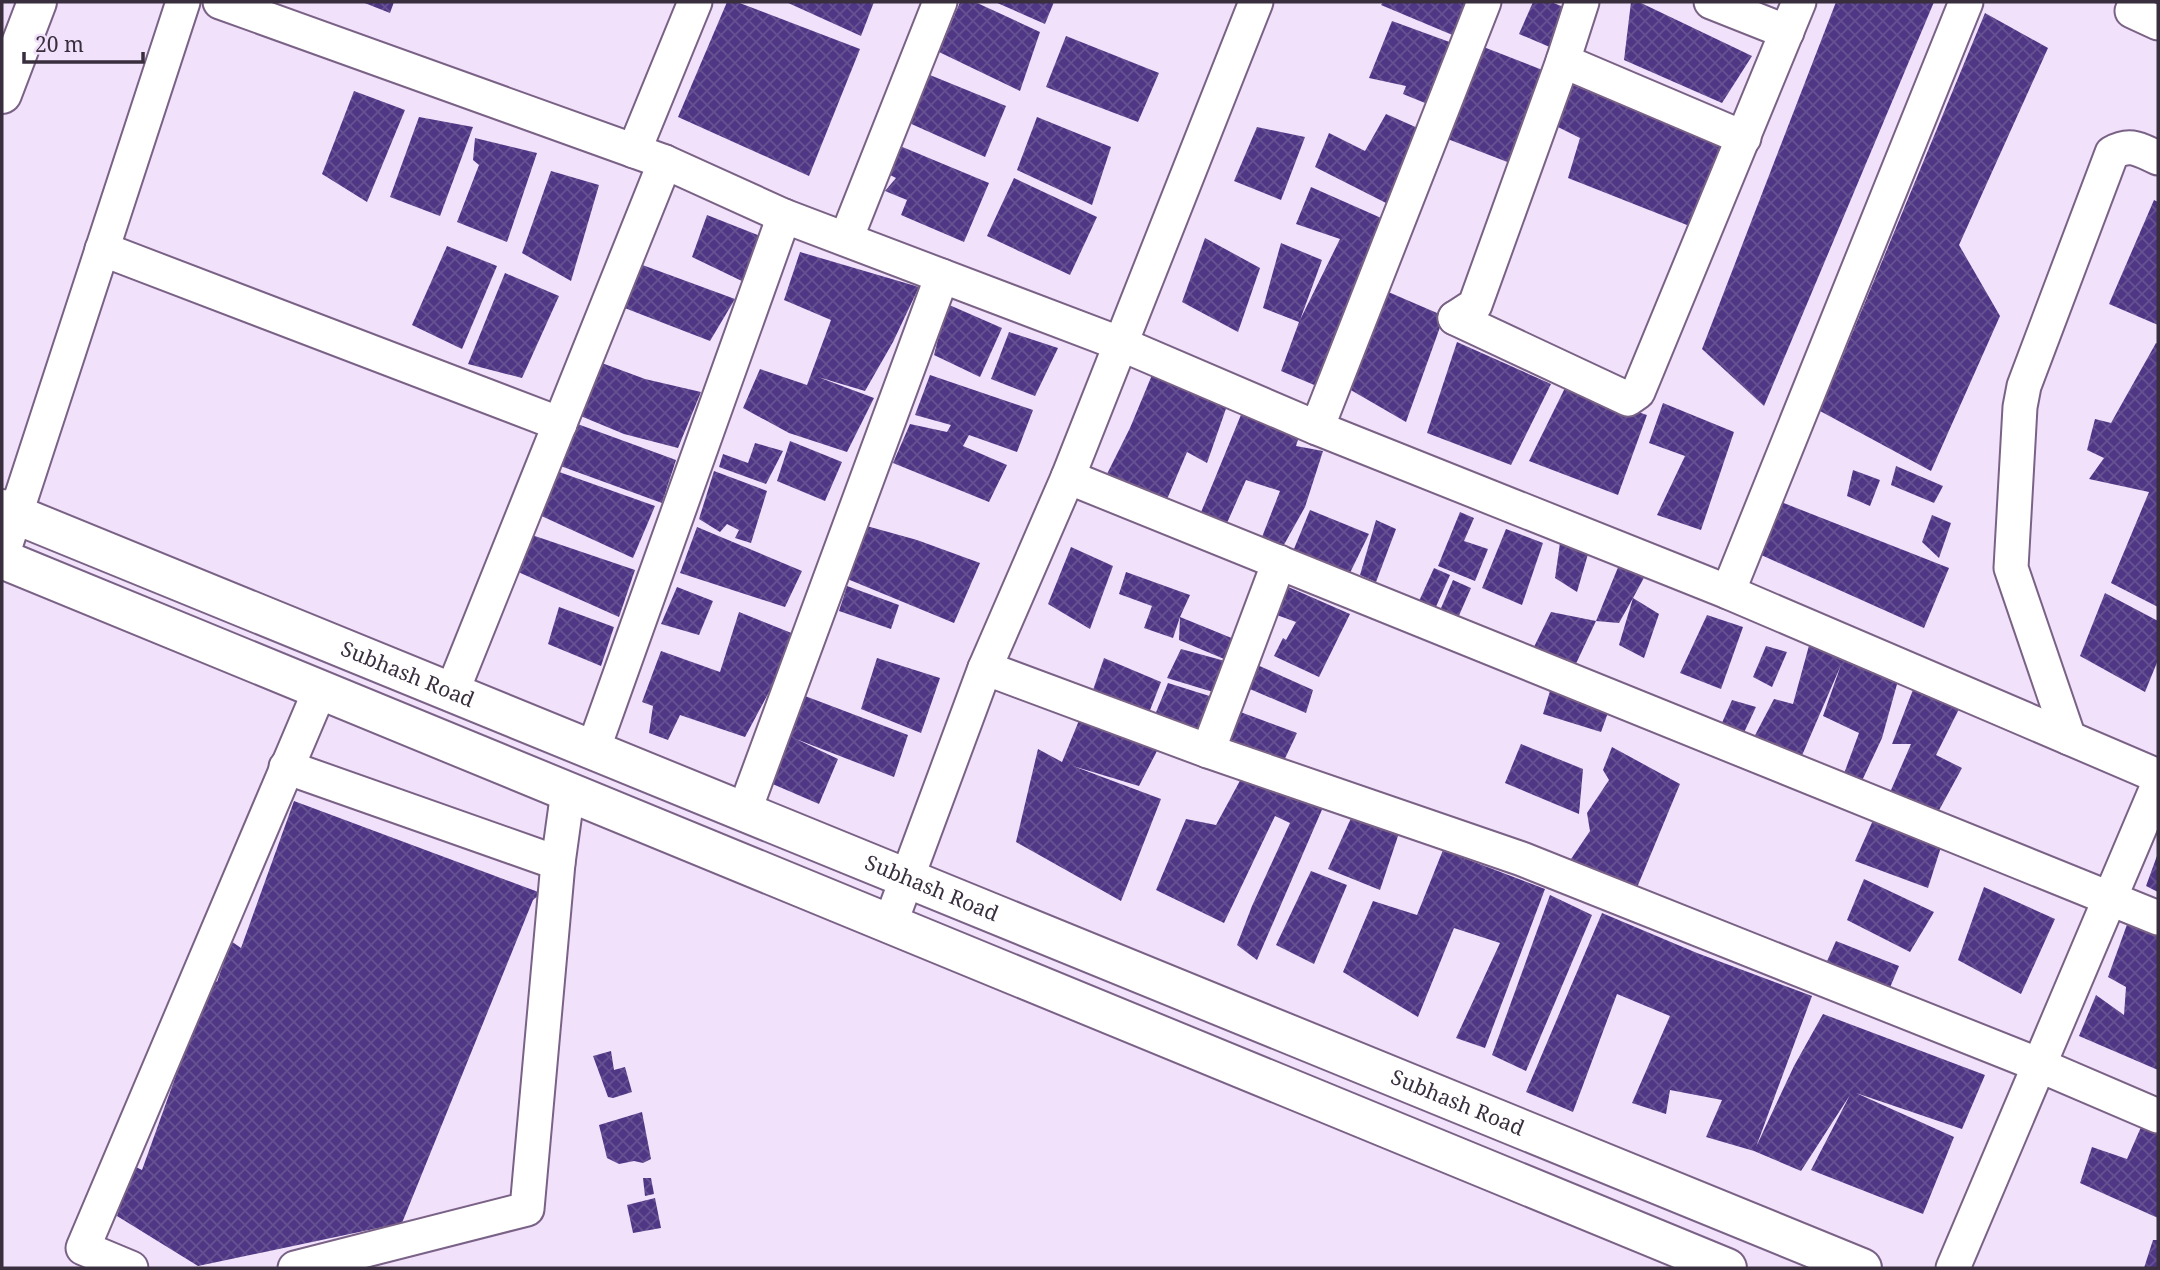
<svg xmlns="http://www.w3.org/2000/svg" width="2160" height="1270" font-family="'Noto Serif',serif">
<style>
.building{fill:url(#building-cross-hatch)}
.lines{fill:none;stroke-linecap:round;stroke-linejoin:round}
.street-casing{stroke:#7a6286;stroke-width:37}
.secondary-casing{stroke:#7a6286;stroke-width:42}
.primary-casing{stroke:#7a6286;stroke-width:42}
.street{stroke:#fff;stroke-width:33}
.secondary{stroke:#fff;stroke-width:38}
.primary{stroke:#fff;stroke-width:38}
.labels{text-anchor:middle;stroke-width:7;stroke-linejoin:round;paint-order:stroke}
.street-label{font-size:21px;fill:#392e3e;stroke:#f1e1fa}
</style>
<defs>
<pattern id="building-cross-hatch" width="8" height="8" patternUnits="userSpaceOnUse" patternTransform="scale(1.75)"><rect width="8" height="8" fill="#4f3785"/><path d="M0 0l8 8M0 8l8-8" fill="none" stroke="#665292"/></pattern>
</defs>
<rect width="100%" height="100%" fill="#f1e1fa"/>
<g class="building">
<polygon points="362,2 394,2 390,13"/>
<polygon points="727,2 737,2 860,49 809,176 678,117"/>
<polygon points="786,2 874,2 861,36"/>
<polygon points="960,2 975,2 1040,32 1020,91 939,52"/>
<polygon points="995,2 1054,2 1045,24"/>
<polygon points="1383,2 1478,2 1462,39 1381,5"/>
<polygon points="1533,2 1551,2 1569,9 1552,48 1519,34"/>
<polygon points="1631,2 1639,2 1752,56 1722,103 1624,60"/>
<polygon points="1836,2 1934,2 1764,406 1702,349"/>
<polygon points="1985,13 2048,48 1959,245 2000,316 1931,471 1820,411"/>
<polygon points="1392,21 1455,44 1430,105 1403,94 1406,86 1369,78"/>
<polygon points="1066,36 1159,73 1138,122 1046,87"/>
<polygon points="1481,46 1545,71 1510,163 1445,138"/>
<polygon points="925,73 1006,106 985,157 907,122"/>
<polygon points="1573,85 1725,148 1692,227 1568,178 1580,138 1554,125"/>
<polygon points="354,91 405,110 367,202 322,174"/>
<polygon points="1386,114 1420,129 1392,206 1315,167 1329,133 1365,151"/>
<polygon points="419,117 473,127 440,216 390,197"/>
<polygon points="1037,117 1111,147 1092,205 1017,170"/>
<polygon points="1257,127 1305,137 1281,200 1234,181"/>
<polygon points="475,138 537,153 507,242 457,222 479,165 473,160"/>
<polygon points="900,146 989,183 964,242 901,215 907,200 885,191 896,178 888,174"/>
<polygon points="551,171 599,185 571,281 522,253"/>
<polygon points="1014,178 1097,217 1070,275 987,236"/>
<polygon points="1311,187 1388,221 1319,387 1281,371 1299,322 1263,308 1281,243 1322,260 1300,320 1340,239 1296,224"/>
<polygon points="2154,200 2158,202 2158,325 2109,304"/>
<polygon points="707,215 765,238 746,283 692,257"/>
<polygon points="1205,238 1260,268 1238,332 1182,302"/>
<polygon points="447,246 497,266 462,349 412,325"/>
<polygon points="800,252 919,287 893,342 865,391 818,377 874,398 847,452 789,433 743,408 760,369 807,385 831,320 784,300"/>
<polygon points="637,263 735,299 710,341 622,307"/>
<polygon points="505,273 559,296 522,378 468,364"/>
<polygon points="1386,291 1444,316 1406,422 1349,389"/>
<polygon points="947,304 1002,328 980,377 934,355"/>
<polygon points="1009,332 1058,348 1035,396 991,379"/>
<polygon points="1457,342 1551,384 1511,465 1427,433"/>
<polygon points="2156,343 2158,344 2158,607 2111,583 2149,492 2089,479 2104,458 2087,450 2095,419 2111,423"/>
<polygon points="591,359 645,379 701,392 678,448 624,434 571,412"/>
<polygon points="930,375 1033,410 1017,452 969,435 963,446 1007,465 989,502 893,463 910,424 947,432 951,425 915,415"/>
<polygon points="1152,375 1229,400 1207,463 1187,452 1165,504 1105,478 1130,428"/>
<polygon points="1565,388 1647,415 1618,495 1529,461"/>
<polygon points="1663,403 1734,432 1701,530 1657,515 1685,456 1649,443"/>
<polygon points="1243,410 1302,427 1296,446 1323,451 1305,507 1281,550 1262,537 1280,491 1246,480 1223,532 1197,522"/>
<polygon points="572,422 676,460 662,503 555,464"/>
<polygon points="790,441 842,462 825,501 777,481"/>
<polygon points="755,443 783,451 766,484 719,467 723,454 748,463"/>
<polygon points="1896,466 1943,486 1934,503 1891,485"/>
<polygon points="548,468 655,506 633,558 535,513"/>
<polygon points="1853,470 1880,480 1870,506 1847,496"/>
<polygon points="714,471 767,491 751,543 735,538 739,530 727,524 720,532 699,519"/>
<polygon points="1776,500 1949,568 1924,628 1759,554"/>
<polygon points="1310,510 1369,534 1345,583 1289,561"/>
<polygon points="1460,512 1474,518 1464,541 1488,549 1475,581 1438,566"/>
<polygon points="1932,515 1951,523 1939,558 1922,542"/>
<polygon points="1376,520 1396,529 1376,582 1360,575"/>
<polygon points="863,525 917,540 980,563 954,623 845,578"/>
<polygon points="697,527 802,571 785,607 680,573"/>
<polygon points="1506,529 1543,543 1522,605 1482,588"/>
<polygon points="529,534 635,570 619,617 516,571"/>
<polygon points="1560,543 1588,554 1577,592 1555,578"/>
<polygon points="1071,547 1113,566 1090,629 1048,604"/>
<polygon points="1619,565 1647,572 1633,598 1659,614 1644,658 1619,645 1633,598 1619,623 1596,621"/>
<polygon points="1434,568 1450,575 1431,618 1415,610"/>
<polygon points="1126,572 1190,595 1180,617 1239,641 1236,664 1223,695 1167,678 1181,649 1236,664 1179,640 1180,617 1173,638 1144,628 1152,606 1119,594"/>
<polygon points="1453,580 1471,588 1454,627 1436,620"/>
<polygon points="847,586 899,605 891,629 839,611"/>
<polygon points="1286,586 1350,614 1319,677 1274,656 1283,638 1286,640 1296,622 1274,614"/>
<polygon points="677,587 713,601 699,635 661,624"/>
<polygon points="2105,593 2158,621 2158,660 2145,692 2080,656"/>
<polygon points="559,607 614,627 601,666 548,644"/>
<polygon points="739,612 799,636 777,691 769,692 745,737 680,715 668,740 649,733 653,706 642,702 661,651 720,672"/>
<polygon points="1551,612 1596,621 1573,670 1533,649"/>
<polygon points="1707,615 1743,627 1721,689 1680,673"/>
<polygon points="1810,642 1899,677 1882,738 1860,785 1842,779 1859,733 1823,716 1841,665 1800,760 1752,741 1774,699 1793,704"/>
<polygon points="1766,646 1787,652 1772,687 1753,677"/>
<polygon points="877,658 940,678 921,733 861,709"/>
<polygon points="1104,658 1161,682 1145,723 1090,699"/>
<polygon points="1255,664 1313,690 1306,713 1243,686"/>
<polygon points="1916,682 1963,701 1936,755 1962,768 1937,814 1888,797 1911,744 1892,744"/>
<polygon points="1168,683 1219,699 1205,745 1152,722"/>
<polygon points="1550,691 1609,710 1601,732 1543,714"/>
<polygon points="805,696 908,735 894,777 796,739 838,759 819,804 768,782"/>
<polygon points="1732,700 1756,707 1740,741 1718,732"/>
<polygon points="1235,710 1297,733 1281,767 1224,743"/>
<polygon points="1080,718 1159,747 1139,786 1073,766 1161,799 1121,901 1016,842 1038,749 1062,762"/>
<polygon points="1521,744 1583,769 1579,814 1505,783"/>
<polygon points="1612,747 1680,784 1636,890 1571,859 1590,831 1587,813 1609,780 1603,770"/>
<polygon points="1242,777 1324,805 1257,960 1237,945 1252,906 1290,823 1275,816 1224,923 1156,890 1186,819 1216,825"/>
<polygon points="294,801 541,893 533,900 402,1223 198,1266 117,1216 132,1165 142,1170 211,978 217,982 231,941 241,948"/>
<polygon points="1352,816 1400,830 1380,890 1328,869"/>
<polygon points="1874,818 1941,847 1928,888 1855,861"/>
<polygon points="1443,850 1545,889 1485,1048 1456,1038 1500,943 1454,928 1418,1017 1343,972 1373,901 1417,915"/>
<polygon points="2158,853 2158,892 2146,886"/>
<polygon points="1311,871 1347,885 1314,964 1276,945"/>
<polygon points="1864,879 1934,912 1910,952 1847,920"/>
<polygon points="1984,887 2055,919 2021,994 1958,960"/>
<polygon points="1550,895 1592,915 1526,1071 1492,1055"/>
<polygon points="1602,913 1697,953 1812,996 1756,1147 1794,1066 1823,1014 1985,1075 1962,1129 1856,1093 1954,1137 1923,1214 1811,1170 1850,1095 1801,1171 1754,1151 1706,1137 1722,1100 1670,1090 1666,1114 1632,1103 1670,1016 1617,994 1573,1112 1526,1092"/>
<polygon points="2129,919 2158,932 2158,1070 2079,1036 2096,995 2124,1015 2126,987 2108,977"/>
<polygon points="1836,941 1899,966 1886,997 1823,970"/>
<polygon points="611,1051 614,1070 625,1067 632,1092 613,1098 608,1097 593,1056"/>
<polygon points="642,1112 651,1159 643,1163 634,1161 619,1164 607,1158 599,1125"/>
<polygon points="2142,1125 2158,1132 2158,1218 2080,1183 2092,1147 2127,1159"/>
<polygon points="643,1178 651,1178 654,1194 645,1196"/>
<polygon points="655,1198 661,1228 633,1233 627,1205"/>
<polygon points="2153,1240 2158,1240 2158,1268 2144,1268"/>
</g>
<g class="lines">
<defs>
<g id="street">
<polyline points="220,2 665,162 784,216 1121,344 1317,428 1728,592 2158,776"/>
<polyline points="1711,2 1787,32"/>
<polyline points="2132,11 2158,23"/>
<polyline points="1563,61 1744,138"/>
<polyline points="634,151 695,2"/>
<polyline points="846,239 940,2"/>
<polyline points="102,249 560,424"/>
<polyline points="1455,318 1628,399 1638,392 1799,2"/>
<polyline points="1455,318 1475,305 1563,61 1582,2"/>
<polyline points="1317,428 1484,2"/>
<polyline points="1068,477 2158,918"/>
<polyline points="2,556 183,2"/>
<polyline points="1728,592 1966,2"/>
<polyline points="985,668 1208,751 1522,859 2039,1065 2158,1116"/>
<polyline points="452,692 665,162"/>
<path d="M2069 738 2011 568 2020 407 2024 386 2112 153C2131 142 2140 150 2158 158"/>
<polyline points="593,750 784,216"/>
<polyline points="1208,751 1279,562"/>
<polyline points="286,767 558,863"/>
<polyline points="744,812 942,276"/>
<polyline points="890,924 985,668 1068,477 1256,2"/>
<polyline points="131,1268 83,1248 320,690"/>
<polyline points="295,1268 527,1209 558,863 568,791"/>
<polyline points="1953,1268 2158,785"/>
</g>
<g id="secondary">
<path id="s1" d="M2 509 1862 1268"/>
<polyline points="2,559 1727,1268"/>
</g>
<polyline id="primary" points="2,94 37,2"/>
</defs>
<use href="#street" class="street-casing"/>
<use href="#secondary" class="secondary-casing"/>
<use href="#primary" class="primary-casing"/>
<use href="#street" class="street"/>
<use href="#secondary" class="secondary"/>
<use href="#primary" class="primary"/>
</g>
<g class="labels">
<g class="street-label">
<text dy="7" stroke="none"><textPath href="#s1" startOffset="438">Subhash Road</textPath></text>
<text dy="7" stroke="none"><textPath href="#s1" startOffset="1004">Subhash Road</textPath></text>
<text dy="7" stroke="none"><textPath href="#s1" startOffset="1572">Subhash Road</textPath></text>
</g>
</g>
<rect width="2160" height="1270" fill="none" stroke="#392e3e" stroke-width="7"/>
<path d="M24 52v10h119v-10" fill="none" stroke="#392e3e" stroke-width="3.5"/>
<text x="35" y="52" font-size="21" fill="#392e3e" stroke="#f1e1fa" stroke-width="5" paint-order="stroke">20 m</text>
</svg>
